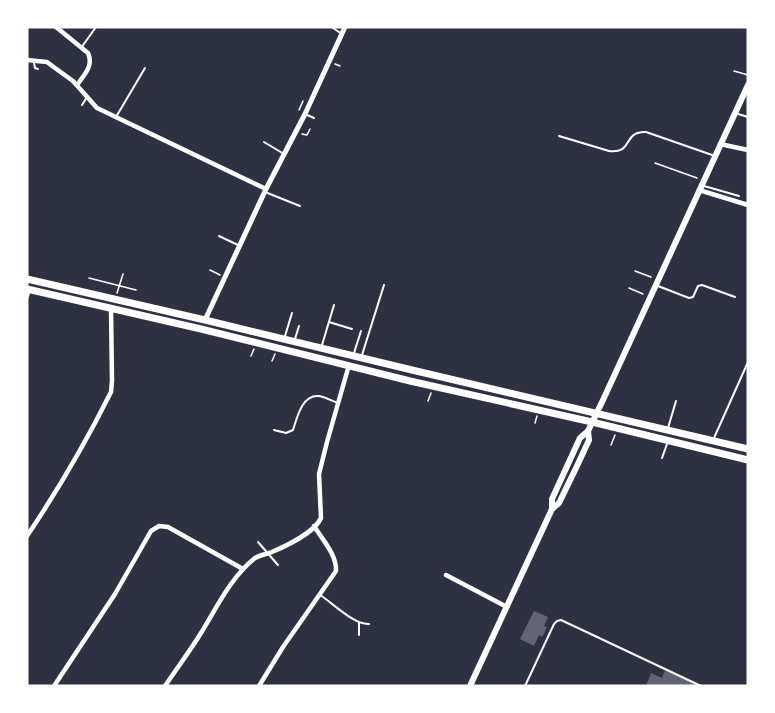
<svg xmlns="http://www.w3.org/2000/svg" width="775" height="713" font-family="Mulish,sans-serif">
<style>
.building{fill:#626471}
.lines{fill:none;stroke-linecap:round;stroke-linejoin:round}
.path{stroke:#fff;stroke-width:1.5}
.service{stroke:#fff;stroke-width:2}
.minor{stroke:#fff;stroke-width:4.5}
.tertiary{stroke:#fff;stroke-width:5}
.secondary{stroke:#fff;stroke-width:6}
.trunk{stroke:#fff;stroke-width:7}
</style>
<rect width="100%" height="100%" fill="#2d3142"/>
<g class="building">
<polygon points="534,611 548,617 544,626 547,627 542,637 539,635 534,646 520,639"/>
<polygon points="665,670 700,686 646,686 651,673 662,678"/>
</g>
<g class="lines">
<g class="path">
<polyline points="335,64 340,66"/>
<polyline points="734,71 748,75"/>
<polyline points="299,110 303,101"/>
<polyline points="302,134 307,135 310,129"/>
<polyline points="655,163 697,178"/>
<polyline points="210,270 220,275"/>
<polyline points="635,271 651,277"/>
<polyline points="89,278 136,290"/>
<polyline points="629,288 643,294"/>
<polyline points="117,293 123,274"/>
<polyline points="251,356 254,349"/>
<polyline points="272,361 275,354"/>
<polyline points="428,401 431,393"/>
<polyline points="535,423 537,416"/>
<polyline points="611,445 615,435"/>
</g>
<g class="service">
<polyline points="333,28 342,34"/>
<polyline points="81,48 96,27"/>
<polyline points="34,63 35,68 38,69"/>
<polyline points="82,105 87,97"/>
<polyline points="305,114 314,118"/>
<polyline points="738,114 748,117"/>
<polyline points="116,117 145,68"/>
<path d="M559 136 609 151C634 154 622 131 646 132L715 156"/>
<polyline points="264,142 284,154"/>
<polyline points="704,186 739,196"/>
<polyline points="265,192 300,206"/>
<polyline points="219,236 238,245"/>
<polyline points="658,286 689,298 693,297 698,286 702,285 735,297"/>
<polyline points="27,299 30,291"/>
<polyline points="329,322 352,329"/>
<polyline points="285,336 292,313"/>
<polyline points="295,339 299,326"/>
<polyline points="322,345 334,305"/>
<polyline points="354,353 361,331"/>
<polyline points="362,355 384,285"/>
<polyline points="668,428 676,401"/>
<path d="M274 430 286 433 293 430C297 418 302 394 319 396 325 397 332 401 338 403"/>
<polyline points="714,438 748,362"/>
<polyline points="662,458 667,444"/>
<polyline points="258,542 278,565"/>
<path d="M320 595C334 604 354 625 369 624"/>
<polyline points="359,635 359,623"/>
<polyline points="525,686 554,624 557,621 561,620 701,686"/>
</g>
<g class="minor">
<path d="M56 27 88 53C94 66 84 75 77 85"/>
<polyline points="27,60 47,62 55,68 73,81 97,108 266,189"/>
<polyline points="720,144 748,150"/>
<polyline points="699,190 748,205"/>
<path d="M27 536C58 490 86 442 111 392L112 381 111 308"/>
<polyline points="446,575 507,607"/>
<polyline points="54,686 115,594 151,531 159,526 168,527 243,569"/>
<path d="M165 686C177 668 190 651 201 633 217 607 231 577 255 558 260 555 267 554 272 552 286 546 315 532 321 518L319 474 327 442 349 365"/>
<path d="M259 686 283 647 336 571C337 555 322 539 314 526"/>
</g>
<polyline class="tertiary" points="205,320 266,189 305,114 345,27"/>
<g class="secondary">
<polyline points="552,509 559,503 577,466 589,440 588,431"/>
<polyline points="470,686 552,509 552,499 580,438 588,431 603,400 748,85"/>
</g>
<g class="trunk">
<polyline points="27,279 205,320 412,370 748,449"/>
<polyline points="27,289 201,329 410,381 592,422 748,460"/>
</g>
</g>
<rect width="775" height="713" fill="none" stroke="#ffffff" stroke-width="57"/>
</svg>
